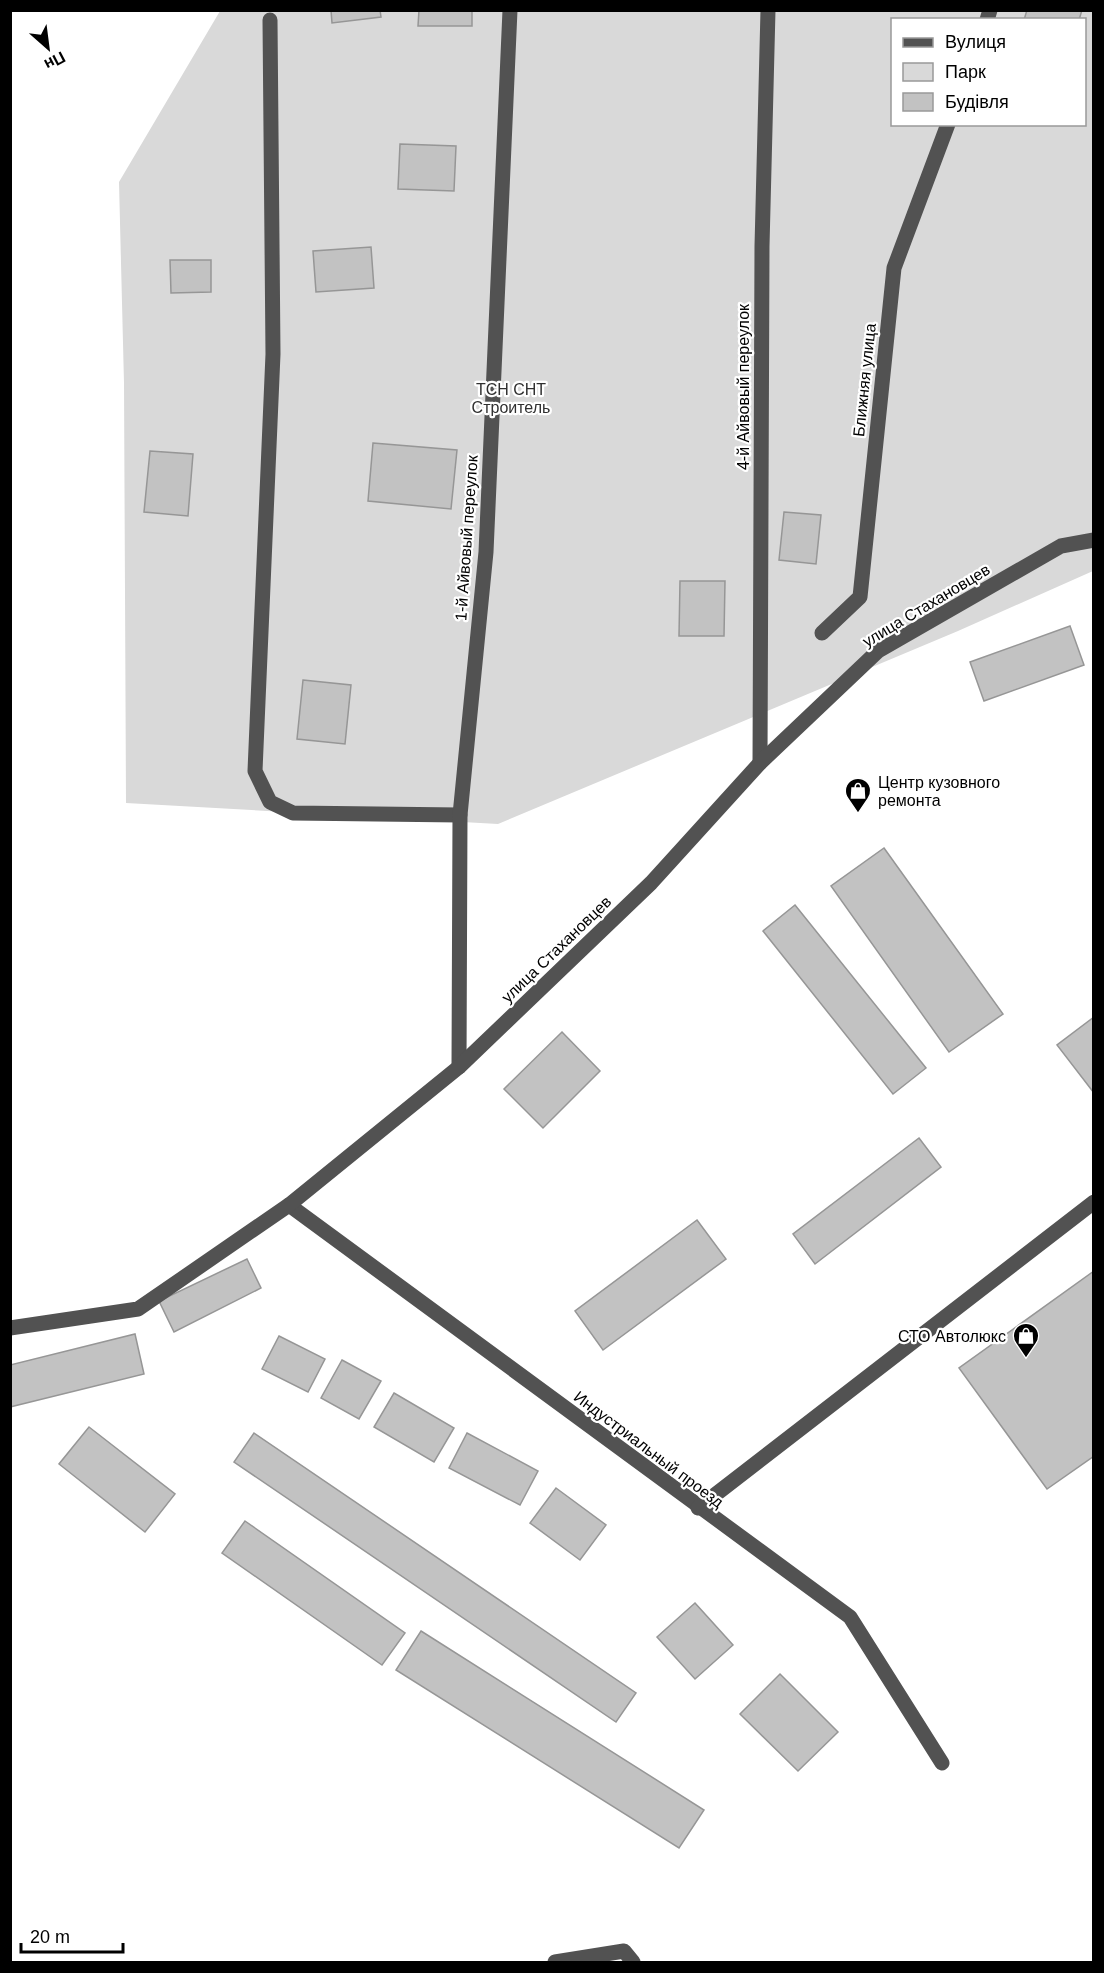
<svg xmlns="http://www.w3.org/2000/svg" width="1104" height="1973" font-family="Helvetica,sans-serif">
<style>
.green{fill:#d9d9d9;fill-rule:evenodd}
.building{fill:#c2c2c2;stroke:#969696;stroke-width:1.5}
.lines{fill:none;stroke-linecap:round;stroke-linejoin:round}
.minor{stroke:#525252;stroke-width:15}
.labels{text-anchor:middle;stroke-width:4.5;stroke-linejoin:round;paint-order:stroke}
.street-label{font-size:16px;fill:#000;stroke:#fff}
.park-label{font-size:16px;fill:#303030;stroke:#fff}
.poi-label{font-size:16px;fill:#000;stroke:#fff;text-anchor:start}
</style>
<rect width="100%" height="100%" fill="#fff"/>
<path class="green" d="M220 11H1093V571L958 631 498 824 126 803 124 383 119 182ZM892 20H1084V124H892Z"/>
<g class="building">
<polygon points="331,10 380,10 381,17 332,23"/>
<polygon points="419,10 472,10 472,26 418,26"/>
<polygon points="1027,10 1082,10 1079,20 1024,20"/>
<polygon points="400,144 456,146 454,191 398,189"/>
<polygon points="371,247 374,288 316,292 313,251"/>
<polygon points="170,260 211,260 211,292 171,293"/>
<polygon points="373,443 457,450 451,509 368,501"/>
<polygon points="150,451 193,454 188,516 144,512"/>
<polygon points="784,512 821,515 816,564 779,560"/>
<polygon points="680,581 725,581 724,636 679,636"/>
<polygon points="1070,626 1084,665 984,701 970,662"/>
<polygon points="303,680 351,685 345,744 297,739"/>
<polygon points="884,848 1003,1014 949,1052 831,886"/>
<polygon points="795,905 926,1068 893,1094 763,931"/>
<polygon points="1094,1017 1094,1093 1057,1045"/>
<polygon points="562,1032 600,1071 543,1128 504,1089"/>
<polygon points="919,1138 941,1167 815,1264 793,1234"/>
<polygon points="697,1220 726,1259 603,1350 575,1311"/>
<polygon points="247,1259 261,1288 174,1332 159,1301"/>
<polygon points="1094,1271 1094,1456 1047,1489 959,1368"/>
<polygon points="135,1334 144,1374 10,1407 10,1365"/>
<polygon points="279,1336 325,1359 308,1392 262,1369"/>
<polygon points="342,1360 381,1381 359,1419 321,1398"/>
<polygon points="394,1393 454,1428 434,1462 374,1427"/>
<polygon points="89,1427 175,1494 145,1532 59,1464"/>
<polygon points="254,1433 636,1693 616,1722 234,1462"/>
<polygon points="467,1433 538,1471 520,1505 449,1468"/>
<polygon points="556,1488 606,1525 580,1560 530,1523"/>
<polygon points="245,1521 405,1633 382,1665 222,1553"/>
<polygon points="695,1603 733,1645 695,1679 657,1637"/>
<polygon points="421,1631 704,1810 679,1848 396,1670"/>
<polygon points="780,1674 838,1732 798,1771 740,1714"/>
</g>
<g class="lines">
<g class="minor">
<polyline points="270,20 273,354 255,771 270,802 293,813 460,815"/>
<polyline points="987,20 990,10"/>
<polyline points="822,633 860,597 894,268 948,124"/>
<polyline points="760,763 762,246 768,10"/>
<polyline points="459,1067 460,815 486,552 510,10"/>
<polyline points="289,1205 850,1617 942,1763"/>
<polyline points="10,1328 138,1309 289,1205 459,1067 651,883 760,763 878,651 1061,546 1094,540"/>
<polyline points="698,1508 1094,1202"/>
<polyline points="555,1962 624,1951 633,1962"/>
</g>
</g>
<defs>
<symbol id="shop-pin" viewBox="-11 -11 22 30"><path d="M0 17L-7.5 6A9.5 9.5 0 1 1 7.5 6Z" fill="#000" stroke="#fff"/><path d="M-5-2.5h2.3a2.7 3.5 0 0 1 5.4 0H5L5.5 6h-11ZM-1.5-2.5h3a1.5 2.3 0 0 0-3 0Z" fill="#fff"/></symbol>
</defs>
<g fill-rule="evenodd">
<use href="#shop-pin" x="843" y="776" width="30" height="40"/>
<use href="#shop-pin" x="1011" y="1321" width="30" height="40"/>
</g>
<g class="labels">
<g class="street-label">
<text transform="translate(864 380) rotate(-84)" y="6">Ближняя улица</text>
<text transform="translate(743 387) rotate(-90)" y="6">4-й Айвовый переулок</text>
<text transform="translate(466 538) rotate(-86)" y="6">1-й Айвовый переулок</text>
<text transform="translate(926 605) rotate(-31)" y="6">улица Стахановцев</text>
<text transform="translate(556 949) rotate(-44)" y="6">улица Стахановцев</text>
<text transform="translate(649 1449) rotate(37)" y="6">Индустриальный проезд</text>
</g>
<g class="park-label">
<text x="511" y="395">ТСН СНТ<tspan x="511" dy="18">Строитель</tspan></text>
</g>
<g class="poi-label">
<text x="878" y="788">Центр кузовного<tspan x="878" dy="18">ремонта</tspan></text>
<text x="1006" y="1342" text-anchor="end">СТО Автолюкс</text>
</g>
</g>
<rect width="1104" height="1973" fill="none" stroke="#000000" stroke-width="24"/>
<rect x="891" y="18" width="195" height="108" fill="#ffffff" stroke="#999999" stroke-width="1.5"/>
<rect x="903" y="38" width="30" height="9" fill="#525252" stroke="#999999" stroke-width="1.5"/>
<text x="945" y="48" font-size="18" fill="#000000">Вулиця</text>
<rect x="903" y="63" width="30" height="18" fill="#d9d9d9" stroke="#999999" stroke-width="1.5"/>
<text x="945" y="78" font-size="18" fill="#000000">Парк</text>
<rect x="903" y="93" width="30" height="18" fill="#c2c2c2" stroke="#999999" stroke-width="1.5"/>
<text x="945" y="108" font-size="18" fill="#000000">Будівля</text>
<g transform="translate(48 48) rotate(152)" stroke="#ffffff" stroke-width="4.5" paint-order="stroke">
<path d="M0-4.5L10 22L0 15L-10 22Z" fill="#000000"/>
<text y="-9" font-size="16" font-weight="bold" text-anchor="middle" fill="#000000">Пн</text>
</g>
<path d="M21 1943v9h102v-9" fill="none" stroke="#000000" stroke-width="3"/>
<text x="30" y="1943" font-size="18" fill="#000000" stroke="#ffffff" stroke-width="4.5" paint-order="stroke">20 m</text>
</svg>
